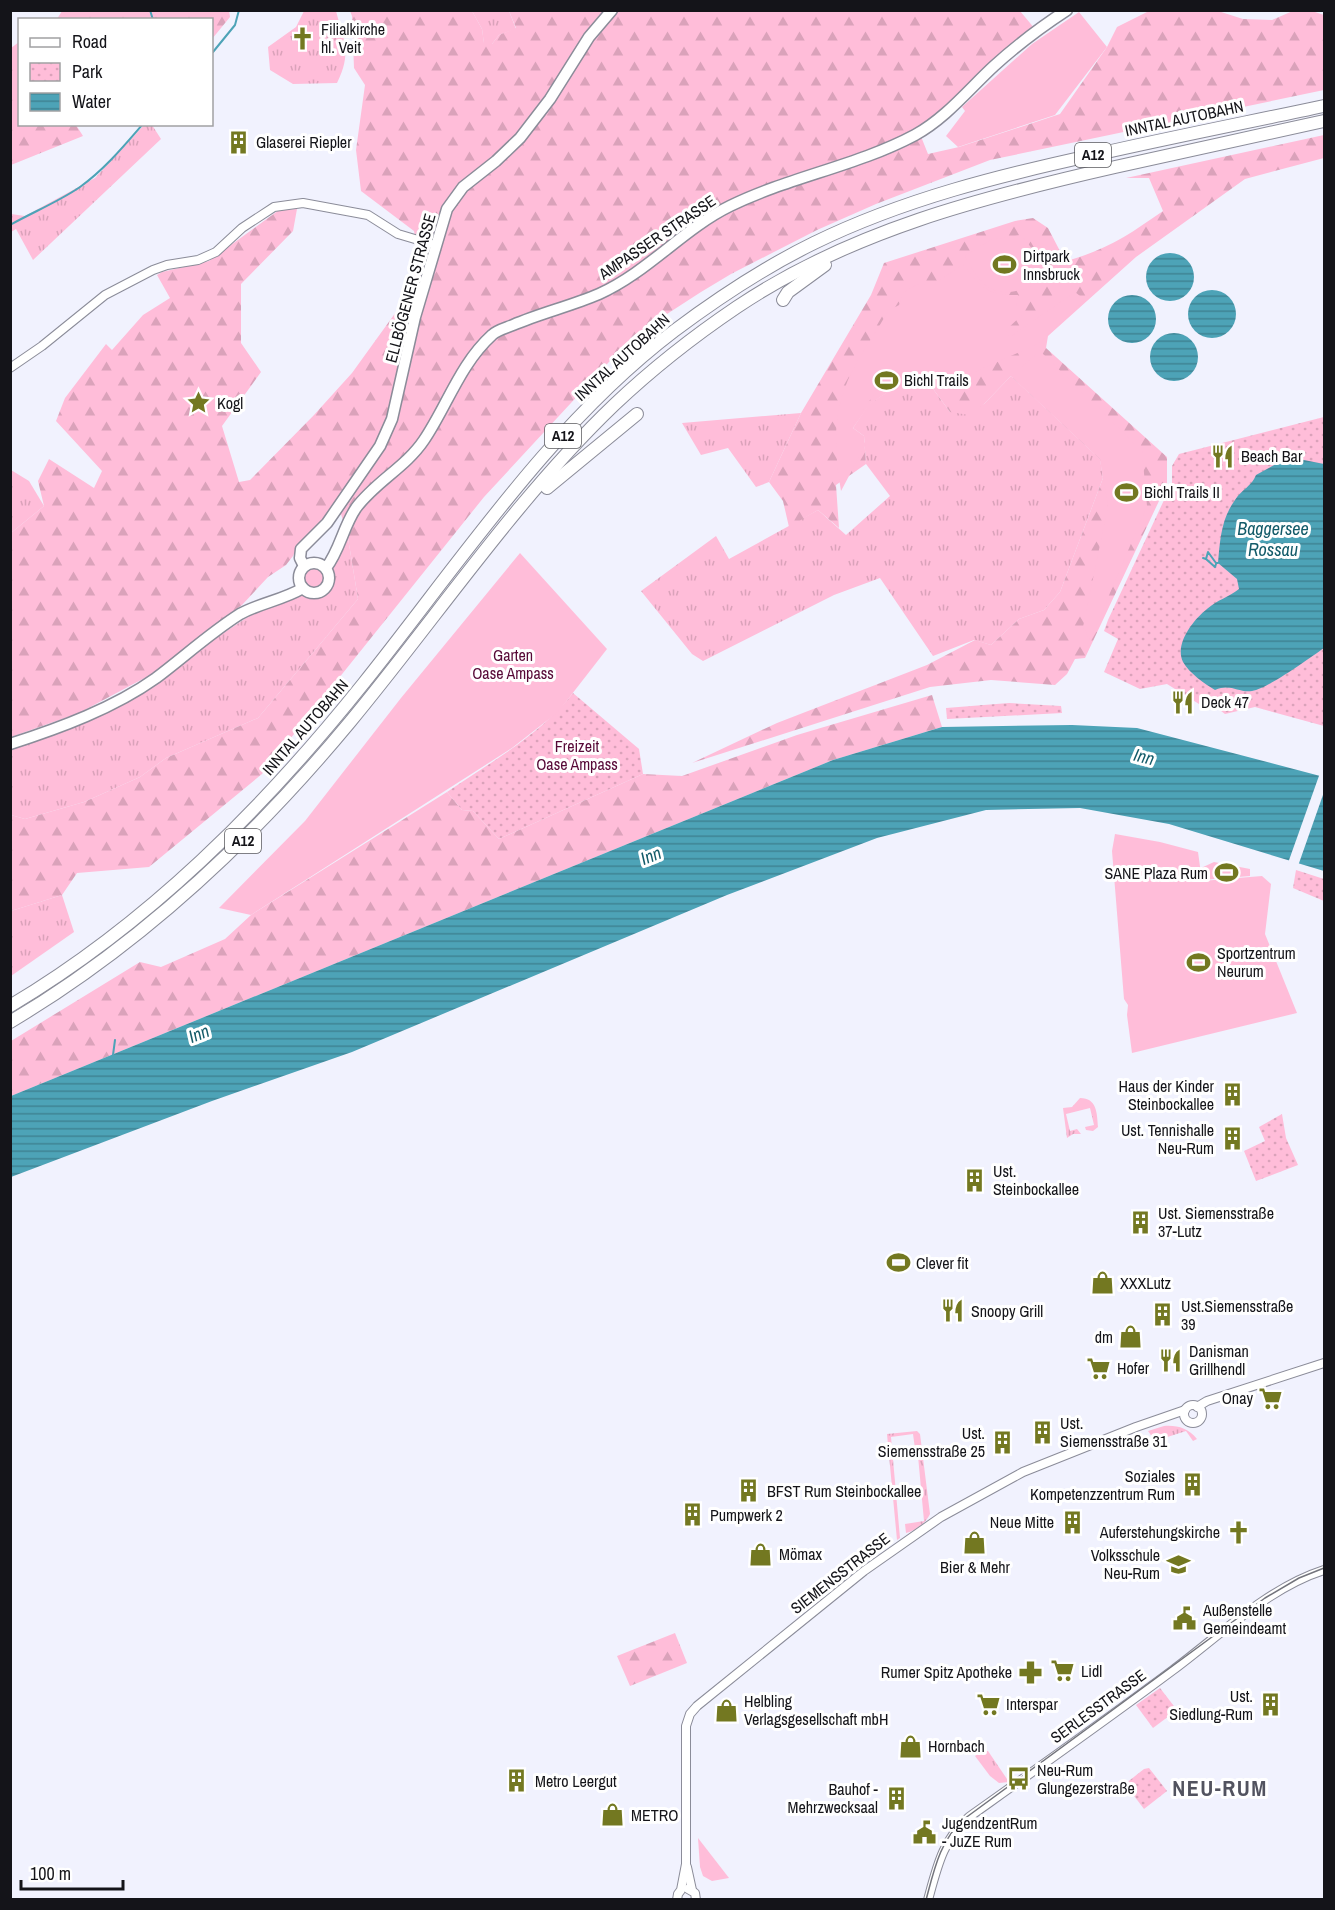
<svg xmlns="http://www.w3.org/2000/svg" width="1335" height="1910" font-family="'Archivo Narrow',sans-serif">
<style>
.grass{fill:url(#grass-tufts)}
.forest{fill:url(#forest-firs)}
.park{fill:url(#park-dots)}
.garden{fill:#ffbdd9}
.water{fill:url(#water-rules)}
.pier{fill:#f1f2fe}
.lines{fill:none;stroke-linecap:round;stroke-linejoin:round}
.stream{stroke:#4da3b7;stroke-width:2}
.minor-casing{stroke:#8b8c99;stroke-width:10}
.major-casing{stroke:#8b8c99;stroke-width:13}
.highway-casing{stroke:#8b8c99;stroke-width:14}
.minor{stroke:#fff;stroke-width:8}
.major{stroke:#fff;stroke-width:10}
.highway{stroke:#fff;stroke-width:12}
.tram{stroke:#73747c;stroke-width:1.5}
.labels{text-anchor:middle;stroke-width:6;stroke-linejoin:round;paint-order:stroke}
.shield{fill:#fff;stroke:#5a5a5e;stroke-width:1.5}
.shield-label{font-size:15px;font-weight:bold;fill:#141419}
.poi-label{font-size:16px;fill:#141419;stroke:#fff;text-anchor:start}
.street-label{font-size:16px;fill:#141419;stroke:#fff}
.park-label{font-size:16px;fill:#570937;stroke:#fff}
.water-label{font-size:18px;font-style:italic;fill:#135b69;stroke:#fff}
.district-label{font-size:22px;font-weight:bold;letter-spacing:1.5px;fill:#52535f;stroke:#fff}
</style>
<defs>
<pattern id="grass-tufts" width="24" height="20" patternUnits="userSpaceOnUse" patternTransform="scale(1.5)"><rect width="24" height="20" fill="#ffbdd9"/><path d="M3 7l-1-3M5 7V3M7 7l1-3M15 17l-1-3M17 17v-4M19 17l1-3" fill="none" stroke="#daa2ba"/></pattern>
<pattern id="forest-firs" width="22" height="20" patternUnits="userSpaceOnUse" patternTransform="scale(1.5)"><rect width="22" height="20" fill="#ffbdd9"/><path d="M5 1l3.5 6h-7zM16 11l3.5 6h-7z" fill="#daa2ba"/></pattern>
<pattern id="park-dots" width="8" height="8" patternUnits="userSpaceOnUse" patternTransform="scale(1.5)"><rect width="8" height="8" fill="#ffbdd9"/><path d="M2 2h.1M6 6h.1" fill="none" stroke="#daa2ba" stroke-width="1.8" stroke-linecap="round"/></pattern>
<pattern id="water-rules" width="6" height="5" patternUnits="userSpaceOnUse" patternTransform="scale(1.5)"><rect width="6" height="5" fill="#4da3b7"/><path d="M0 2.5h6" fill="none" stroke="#3f8494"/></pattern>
</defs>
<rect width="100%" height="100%" fill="#f1f2fe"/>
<g class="grass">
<path d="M304 11H336C344 41 352 53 337 83L293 84 270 70 268 47 296 27Z"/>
<polygon points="472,11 509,11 516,29 499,35 492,44 484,44 482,29"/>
<polygon points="144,125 152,125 161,139 33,260 16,229 11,232 11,214 25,216 95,178"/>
<polygon points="1011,376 1100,459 1103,478 1060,592 1044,610 1019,619 991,645 974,640 933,656 880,578 834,595 703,661 692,654 641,591 716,536 729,559 818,510 846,535 890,496 866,464 864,436 853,428 869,404 900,384 928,382 950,412 984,404"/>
<polygon points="801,413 769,482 756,487 728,448 701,455 682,423"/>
<polygon points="11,470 29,481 44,506 11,533"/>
<path d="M348 538 358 599 258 718 166 758 140 777 84 802 25 819 11 815 10 744 28 738 154 679 272 601 300 584 299 574C307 558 323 561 330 575Z"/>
<polygon points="62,895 74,932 11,976 11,911"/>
<path d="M1080 1098C1097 1098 1097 1113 1098 1127L1093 1131 1086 1130 1085 1127 1094 1125 1090 1108 1066 1114 1070 1131 1077 1129 1081 1134H1073L1067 1138 1063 1108 1072 1107Z"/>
<path d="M1164 1426C1177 1425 1188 1428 1197 1439L1193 1441 1186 1431 1155 1441 1148 1431Z"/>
<path d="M917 1431 920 1434 930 1514C926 1523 915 1531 906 1533L905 1524 924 1521 918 1456H916L913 1434 891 1437 900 1538 897 1540 887 1434Z"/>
<polygon points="983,1750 988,1751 1009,1782 999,1783 990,1776 975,1756"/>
</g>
<g class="forest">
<polygon points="1295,10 1312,11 1324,15 1324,90 990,160 876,204 817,230 731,274 701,292 633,336 484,497 262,774 149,867 77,873 62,895 11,911 11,815 25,819 84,802 140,777 166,758 258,718 358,599 348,538 341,514 298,544 293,556 286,565 268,577 242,605 206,631 154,673 79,713 11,737 11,533 44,506 38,481 49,459 94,488 102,471 56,421 65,398 106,344 112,350 143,315 170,298 157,275 162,272 209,261 279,210 297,209 293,231 241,284 241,343 261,372 222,426 239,482 250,480 314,415 352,373 396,312 419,259 414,231 361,191 356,150 365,85 354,68 352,16 350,11 472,11 482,29 484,43 492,44 499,35 516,28 509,11 1020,11 1035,29 918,129 928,154 959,147 1060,114 1107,47 1117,27 1149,11 1218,11 1243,19 1272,20"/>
<polygon points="62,11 229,10 230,17 212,39 212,20 57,19"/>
<polygon points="19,42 20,124 76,125 83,136 11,165 11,48"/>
<path d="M1324 135V158L1245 179 1136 257 1048 336 1046 348 1167 457V484L1085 658 1075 659 1067 674 1055 685 991 680 930 687 692 763 777 723 927 665 975 640 991 645 1019 619 1044 610 1060 592 1103 478 1100 459 1011 376 984 404 969 415 950 412 928 382 900 384 870 404 853 428 864 436 866 464 836 485 839 528 818 510 789 527 783 501 769 482 801 413 871 295 884 263 1015 221 1033 218 1048 228 1061 253 1070 260C1108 249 1130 234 1163 211L1149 178H1126Z"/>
<polygon points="932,695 942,727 833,760 11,1096 11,1041 140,962 161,967 225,939 251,915 447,792 462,810 473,811 499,839 643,774 682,776 797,735"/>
<polygon points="675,1633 687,1663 630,1686 617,1656"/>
</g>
<g class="park">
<polygon points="1324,417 1324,726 1255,707 1225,714 1208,701 1199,704 1167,684 1140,689 1104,672 1118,639 1104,631 1108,620 1172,483 1172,466 1179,454"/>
<path d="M573 693 639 749 643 774 499 839 473 811 462 810 447 792C491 762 540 735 573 693Z"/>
<polygon points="1009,703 1061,706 1062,713 947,719 946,708"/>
<polygon points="1296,870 1324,879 1324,901 1293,888"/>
<polygon points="1282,1114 1286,1138 1298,1165 1256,1181 1244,1151 1265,1141 1259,1127"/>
<polygon points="1160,1688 1177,1710 1153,1728 1136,1705"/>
<polygon points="1149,1768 1167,1791 1144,1809 1125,1784 1144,1769"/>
</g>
<g class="garden">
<polygon points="1079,12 1107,47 1055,115 958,147 946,136 965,111 962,107 1032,44"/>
<path d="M1021 235 1038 256 1043 275C1036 285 1031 287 1020 290 990 299 978 280 965 256L990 240Z"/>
<path d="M963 264C981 287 987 296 1018 295L1016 307 1023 314 1006 330 1010 337 1075 292 1085 300 1038 344 963 377 882 383 850 428 866 444 841 491C835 455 832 420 846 385 855 362 876 333 888 311L899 305 903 293 916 285 936 283Z"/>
<polygon points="1040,351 1142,451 1147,506 1090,640 1083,627 1108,506 1100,459 1011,376"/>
<polygon points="520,553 607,649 558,712 512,748 251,915 219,908 305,821 401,698"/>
<polygon points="1115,834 1160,842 1198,852 1202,881 1262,876 1271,884 1265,934 1297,1013 1132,1053 1127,1015 1128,1005 1124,999 1112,851"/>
<polygon points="1214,862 1250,869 1250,876 1202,880 1201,868"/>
<polygon points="698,1838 729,1878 712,1881 703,1876 700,1867"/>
</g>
<g class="water">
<circle cx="1170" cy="277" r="24"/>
<circle cx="1212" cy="314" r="24"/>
<circle cx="1132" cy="319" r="24"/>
<circle cx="1174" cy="357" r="24"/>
<path d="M1289 457 1324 464V648C1308 659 1269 688 1252 691 1238 693 1231 683 1215 690 1205 684 1189 673 1183 662 1174 644 1194 619 1207 609 1217 600 1229 597 1239 589L1237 579 1218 563C1220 541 1221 519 1235 500 1241 490 1252 486 1256 475Z"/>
<polygon points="1072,725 1137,728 1324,777 1324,871 1169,824 1080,808 986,810 877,838 727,895 352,1052 212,1101 11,1177 11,1096 833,760 942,727"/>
</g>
<polygon class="pier" points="1320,773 1324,774 1324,792 1298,866 1288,863"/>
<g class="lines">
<g class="stream">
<polyline points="150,10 153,20"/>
<polyline points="213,52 235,25 239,10"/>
<path d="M10 225C33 212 58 202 80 187 104 170 124 146 143 124"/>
<polyline points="1203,558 1206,559 1208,552 1216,563 1218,563"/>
<polyline points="1206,559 1215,567 1216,564"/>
<polyline points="113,1055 115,1040"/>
</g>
<defs>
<g id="minor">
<polyline points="10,368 42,346 105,295 153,270 167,265 198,260 216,252 242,228 274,207 303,203 368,215 398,234 435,245"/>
<circle cx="1193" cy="1414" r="9"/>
<polyline points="1197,1407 1207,1401 1324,1363"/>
<polyline points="687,1867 692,1890"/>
<polyline points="688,1889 695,1893 696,1900"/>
<polyline points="677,1900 678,1894 681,1890 686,1864 686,1726 690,1714 697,1706 864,1571 941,1517 1023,1472 1136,1427 1185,1410"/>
<path d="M928 1900C937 1867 943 1839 969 1817 1038 1768 1106 1720 1173 1670 1220 1635 1268 1588 1324 1570"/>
</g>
<g id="major">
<circle cx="314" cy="578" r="15"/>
<polyline points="304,566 300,558 301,549 327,523 380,446 392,419 415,317 447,209 463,187 496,161 520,138 550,99 589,37 612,10"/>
<path d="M326 568C340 550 343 527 356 508 375 482 406 467 424 440 447 406 460 364 492 335 497 330 506 328 513 325 541 313 571 306 599 294 648 272 683 229 730 206 789 177 857 166 915 135 946 118 969 89 994 66 1017 45 1041 27 1067 10"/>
<path d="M10 744C60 728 114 708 156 678 184 657 210 633 240 614 260 603 283 600 303 588"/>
</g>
<g id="highway">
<polyline points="783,300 788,292 825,265"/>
<polyline points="547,488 637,414"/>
<path d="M10 1006C148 924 263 809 363 684 460 563 549 426 674 331 718 298 765 267 814 243 904 199 1001 175 1098 154 1173 137 1249 122 1324 106"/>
<path d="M10 1022C141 944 253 839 350 722 437 617 515 500 614 405 652 369 694 336 737 307 850 231 983 197 1115 167 1185 152 1254 136 1324 121"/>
</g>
</defs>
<use href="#minor" class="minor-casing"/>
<use href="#major" class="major-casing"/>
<use href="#highway" class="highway-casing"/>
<use href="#minor" class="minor"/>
<use href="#major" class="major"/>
<use href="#highway" class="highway"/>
<path class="tram" d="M926 1900C934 1870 940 1840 964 1819L1265 1598 1299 1578 1324 1568"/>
</g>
<defs>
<symbol id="church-bare" viewBox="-9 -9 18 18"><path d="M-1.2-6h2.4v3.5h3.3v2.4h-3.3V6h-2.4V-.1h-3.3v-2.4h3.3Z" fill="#737821" stroke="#fff" stroke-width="2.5" paint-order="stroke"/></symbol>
<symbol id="building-bare" viewBox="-9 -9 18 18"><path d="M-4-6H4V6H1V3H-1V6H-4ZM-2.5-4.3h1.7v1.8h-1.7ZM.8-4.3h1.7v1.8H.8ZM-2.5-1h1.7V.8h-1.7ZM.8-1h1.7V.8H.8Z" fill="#737821" stroke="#fff" stroke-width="2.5" paint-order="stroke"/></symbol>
<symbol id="stadium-bare" viewBox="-9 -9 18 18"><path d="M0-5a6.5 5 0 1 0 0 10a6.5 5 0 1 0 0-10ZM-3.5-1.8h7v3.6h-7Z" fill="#737821" stroke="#fff" stroke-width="2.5" paint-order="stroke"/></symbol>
<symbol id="sight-bare" viewBox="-9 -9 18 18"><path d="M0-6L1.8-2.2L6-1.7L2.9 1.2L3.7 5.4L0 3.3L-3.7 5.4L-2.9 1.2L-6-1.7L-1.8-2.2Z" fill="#737821" stroke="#fff" stroke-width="2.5" paint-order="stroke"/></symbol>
<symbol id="restaurant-bare" viewBox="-9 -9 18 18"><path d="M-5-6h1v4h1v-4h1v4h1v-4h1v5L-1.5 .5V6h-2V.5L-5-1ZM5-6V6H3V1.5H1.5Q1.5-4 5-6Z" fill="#737821" stroke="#fff" stroke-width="2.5" paint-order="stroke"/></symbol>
<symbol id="shop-bare" viewBox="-9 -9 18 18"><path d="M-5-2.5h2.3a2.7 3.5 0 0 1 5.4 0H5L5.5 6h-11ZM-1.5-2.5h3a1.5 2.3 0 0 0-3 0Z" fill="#737821" stroke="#fff" stroke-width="2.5" paint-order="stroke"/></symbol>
<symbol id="supermarket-bare" viewBox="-9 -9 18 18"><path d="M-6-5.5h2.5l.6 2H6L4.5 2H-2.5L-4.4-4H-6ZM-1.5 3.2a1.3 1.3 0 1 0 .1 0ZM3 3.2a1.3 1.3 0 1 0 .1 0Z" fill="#737821" stroke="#fff" stroke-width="2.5" paint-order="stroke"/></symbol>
<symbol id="school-bare" viewBox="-9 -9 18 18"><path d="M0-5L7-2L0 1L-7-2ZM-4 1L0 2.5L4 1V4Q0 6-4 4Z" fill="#737821" stroke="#fff" stroke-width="2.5" paint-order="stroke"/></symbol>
<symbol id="civic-bare" viewBox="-9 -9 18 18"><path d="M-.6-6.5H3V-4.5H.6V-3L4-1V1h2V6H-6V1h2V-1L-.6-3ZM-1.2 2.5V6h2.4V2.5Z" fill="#737821" stroke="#fff" stroke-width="2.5" paint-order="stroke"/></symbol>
<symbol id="pharmacy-bare" viewBox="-9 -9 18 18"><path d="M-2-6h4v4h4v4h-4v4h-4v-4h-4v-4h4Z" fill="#737821" stroke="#fff" stroke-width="2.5" paint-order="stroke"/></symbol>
<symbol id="bus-bare" viewBox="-9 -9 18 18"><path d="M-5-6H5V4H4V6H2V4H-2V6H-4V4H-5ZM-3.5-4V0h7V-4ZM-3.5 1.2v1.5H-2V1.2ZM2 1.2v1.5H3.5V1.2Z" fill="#737821" stroke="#fff" stroke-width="2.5" paint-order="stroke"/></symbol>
</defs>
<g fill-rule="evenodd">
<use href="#church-bare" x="286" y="22" width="33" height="33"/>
<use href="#building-bare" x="222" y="126" width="33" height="33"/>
<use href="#stadium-bare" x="988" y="248" width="33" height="33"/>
<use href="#stadium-bare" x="870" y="364" width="33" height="33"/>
<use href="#sight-bare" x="182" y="386" width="33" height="33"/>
<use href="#restaurant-bare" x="1206" y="440" width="33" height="33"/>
<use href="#stadium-bare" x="1110" y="476" width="33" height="33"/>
<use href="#restaurant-bare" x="1166" y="686" width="33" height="33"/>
<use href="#stadium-bare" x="1210" y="856" width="33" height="33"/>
<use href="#stadium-bare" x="1182" y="946" width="33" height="33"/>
<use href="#building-bare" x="1216" y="1078" width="33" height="33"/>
<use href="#building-bare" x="1216" y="1122" width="33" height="33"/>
<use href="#building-bare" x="958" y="1164" width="33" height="33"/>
<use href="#building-bare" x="1124" y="1206" width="33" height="33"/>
<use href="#stadium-bare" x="882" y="1246" width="33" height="33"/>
<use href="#shop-bare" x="1086" y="1266" width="33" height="33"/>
<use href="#restaurant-bare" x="936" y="1294" width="33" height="33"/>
<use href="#building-bare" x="1146" y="1298" width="33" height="33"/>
<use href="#shop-bare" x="1114" y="1320" width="33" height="33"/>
<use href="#restaurant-bare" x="1154" y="1344" width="33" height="33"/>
<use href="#supermarket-bare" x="1082" y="1352" width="33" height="33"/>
<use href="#supermarket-bare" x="1254" y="1382" width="33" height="33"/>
<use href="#building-bare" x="1026" y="1416" width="33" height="33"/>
<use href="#building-bare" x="986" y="1426" width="33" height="33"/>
<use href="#building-bare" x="1176" y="1468" width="33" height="33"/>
<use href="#building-bare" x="732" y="1474" width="33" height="33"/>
<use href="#building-bare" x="676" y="1498" width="33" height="33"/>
<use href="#building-bare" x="1056" y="1506" width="33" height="33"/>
<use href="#church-bare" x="1222" y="1516" width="33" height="33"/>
<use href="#shop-bare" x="958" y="1526" width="33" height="33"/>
<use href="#shop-bare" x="744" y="1538" width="33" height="33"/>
<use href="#school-bare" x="1162" y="1548" width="33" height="33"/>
<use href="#civic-bare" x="1168" y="1602" width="33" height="33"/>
<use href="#supermarket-bare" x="1046" y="1654" width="33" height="33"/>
<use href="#pharmacy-bare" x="1014" y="1656" width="33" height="33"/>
<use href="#supermarket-bare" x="972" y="1688" width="33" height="33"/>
<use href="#building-bare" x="1254" y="1688" width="33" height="33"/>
<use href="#shop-bare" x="710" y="1694" width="33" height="33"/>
<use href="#shop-bare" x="894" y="1730" width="33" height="33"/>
<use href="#bus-bare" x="1002" y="1762" width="33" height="33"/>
<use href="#building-bare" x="500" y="1764" width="33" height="33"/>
<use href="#building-bare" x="880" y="1782" width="33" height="33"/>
<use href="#shop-bare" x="596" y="1798" width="33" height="33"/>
<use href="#civic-bare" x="908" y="1816" width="33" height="33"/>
</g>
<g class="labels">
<g class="shield">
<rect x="1075" y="143" width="36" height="24" rx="4.5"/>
<rect x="545" y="424" width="36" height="24" rx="4.5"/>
<rect x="225" y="829" width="36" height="24" rx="4.5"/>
</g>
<g class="shield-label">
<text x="1093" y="160">A12</text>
<text x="563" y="441">A12</text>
<text x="243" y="846">A12</text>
</g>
<g class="poi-label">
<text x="321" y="35">Filialkirche<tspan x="321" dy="18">hl. Veit</tspan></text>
<text x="256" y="148">Glaserei Riepler</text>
<text x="1023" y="262">Dirtpark<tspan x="1023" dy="18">Innsbruck</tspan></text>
<text x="904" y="386">Bichl Trails</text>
<text x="217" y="409">Kogl</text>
<text x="1241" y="462">Beach Bar</text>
<text x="1144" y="498">Bichl Trails II</text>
<text x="1201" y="708">Deck 47</text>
<text x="1208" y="879" text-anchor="end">SANE Plaza Rum</text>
<text x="1217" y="959">Sportzentrum<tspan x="1217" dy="18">Neurum</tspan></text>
<text x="1214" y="1092" text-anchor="end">Haus der Kinder<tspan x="1214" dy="18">Steinbockallee</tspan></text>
<text x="1214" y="1136" text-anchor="end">Ust. Tennishalle<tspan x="1214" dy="18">Neu-Rum</tspan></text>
<text x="993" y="1177">Ust.<tspan x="993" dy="18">Steinbockallee</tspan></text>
<text x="1158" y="1219">Ust. Siemensstraße<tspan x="1158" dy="18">37-Lutz</tspan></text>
<text x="916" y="1269">Clever fit</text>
<text x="1120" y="1289">XXXLutz</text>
<text x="1181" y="1312">Ust.Siemensstraße<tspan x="1181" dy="18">39</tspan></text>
<text x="971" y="1317">Snoopy Grill</text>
<text x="1113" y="1343" text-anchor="end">dm</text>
<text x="1189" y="1357">Danisman<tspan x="1189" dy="18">Grillhendl</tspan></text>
<text x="1117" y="1374">Hofer</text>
<text x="1253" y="1404" text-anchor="end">Onay</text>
<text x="1060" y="1429">Ust.<tspan x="1060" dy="18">Siemensstraße 31</tspan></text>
<text x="985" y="1439" text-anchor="end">Ust.<tspan x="985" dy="18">Siemensstraße 25</tspan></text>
<text x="1175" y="1482" text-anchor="end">Soziales<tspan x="1175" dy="18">Kompetenzzentrum Rum</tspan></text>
<text x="767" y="1497">BFST Rum Steinbockallee</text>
<text x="710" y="1521">Pumpwerk 2</text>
<text x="1054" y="1528" text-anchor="end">Neue Mitte</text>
<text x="1220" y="1538" text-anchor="end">Auferstehungskirche</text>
<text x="779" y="1560">Mömax</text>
<text x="1160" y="1561" text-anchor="end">Volksschule<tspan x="1160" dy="18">Neu-Rum</tspan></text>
<text x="975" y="1573" text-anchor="middle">Bier &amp; Mehr</text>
<text x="1203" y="1616">Außenstelle<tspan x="1203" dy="18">Gemeindeamt</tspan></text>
<text x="1081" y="1677">Lidl</text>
<text x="1012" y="1678" text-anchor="end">Rumer Spitz Apotheke</text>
<text x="1253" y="1702" text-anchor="end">Ust.<tspan x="1253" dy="18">Siedlung-Rum</tspan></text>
<text x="744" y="1707">Helbling<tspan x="744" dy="18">Verlagsgesellschaft mbH</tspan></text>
<text x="1006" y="1710">Interspar</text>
<text x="928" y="1752">Hornbach</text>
<text x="1037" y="1776">Neu-Rum<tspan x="1037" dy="18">Glungezerstraße</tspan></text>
<text x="535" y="1787">Metro Leergut</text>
<text x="878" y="1795" text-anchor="end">Bauhof -<tspan x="878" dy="18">Mehrzwecksaal</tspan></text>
<text x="631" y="1821">METRO</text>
<text x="942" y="1829">JugendzentRum<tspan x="942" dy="18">- JuZE Rum</tspan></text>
</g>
<g class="street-label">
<text transform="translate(1184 118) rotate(-12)" y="6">INNTAL AUTOBAHN</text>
<text transform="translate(657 237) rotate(-34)" y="6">AMPASSER STRASSE</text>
<text transform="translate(410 288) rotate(-75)" y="6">ELLBÖGENER STRASSE</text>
<text transform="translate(622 357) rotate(-42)" y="6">INNTAL AUTOBAHN</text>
<text transform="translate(305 727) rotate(-49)" y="6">INNTAL AUTOBAHN</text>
<text transform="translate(840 1573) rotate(-38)" y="6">SIEMENSSTRASSE</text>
<text transform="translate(1098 1706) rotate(-36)" y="6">SERLESSTRASSE</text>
</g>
<g class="park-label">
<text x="513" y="661">Garten<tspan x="513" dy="18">Oase Ampass</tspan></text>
<text x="577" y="752">Freizeit<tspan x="577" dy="18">Oase Ampass</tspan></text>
</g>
<g class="water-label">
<text x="1273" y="535">Baggersee<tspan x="1273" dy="21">Rossau</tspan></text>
<text transform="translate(1144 757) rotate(15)" y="6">Inn</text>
<text transform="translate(651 856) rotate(-21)" y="6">Inn</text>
<text transform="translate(199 1034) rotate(-21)" y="6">Inn</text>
</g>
<g class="district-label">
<text x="1220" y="1796">NEU-RUM</text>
</g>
</g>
<rect width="1335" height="1910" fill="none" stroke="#141419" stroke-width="24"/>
<rect x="18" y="18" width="195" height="108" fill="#ffffff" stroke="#a1a1a3" stroke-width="1.5"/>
<rect x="30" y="38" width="30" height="9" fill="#ffffff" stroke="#a1a1a3" stroke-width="1.5"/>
<text x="72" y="48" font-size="18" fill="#141419">Road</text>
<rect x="30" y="63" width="30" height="18" fill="url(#park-dots)" stroke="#a1a1a3" stroke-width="1.5"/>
<text x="72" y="78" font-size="18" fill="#141419">Park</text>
<rect x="30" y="93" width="30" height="18" fill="url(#water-rules)" stroke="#a1a1a3" stroke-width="1.5"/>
<text x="72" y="108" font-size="18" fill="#141419">Water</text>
<path d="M21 1880v9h102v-9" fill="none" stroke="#141419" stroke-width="3"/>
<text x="30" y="1880" font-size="18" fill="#141419" stroke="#ffffff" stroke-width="4.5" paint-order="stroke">100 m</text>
</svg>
